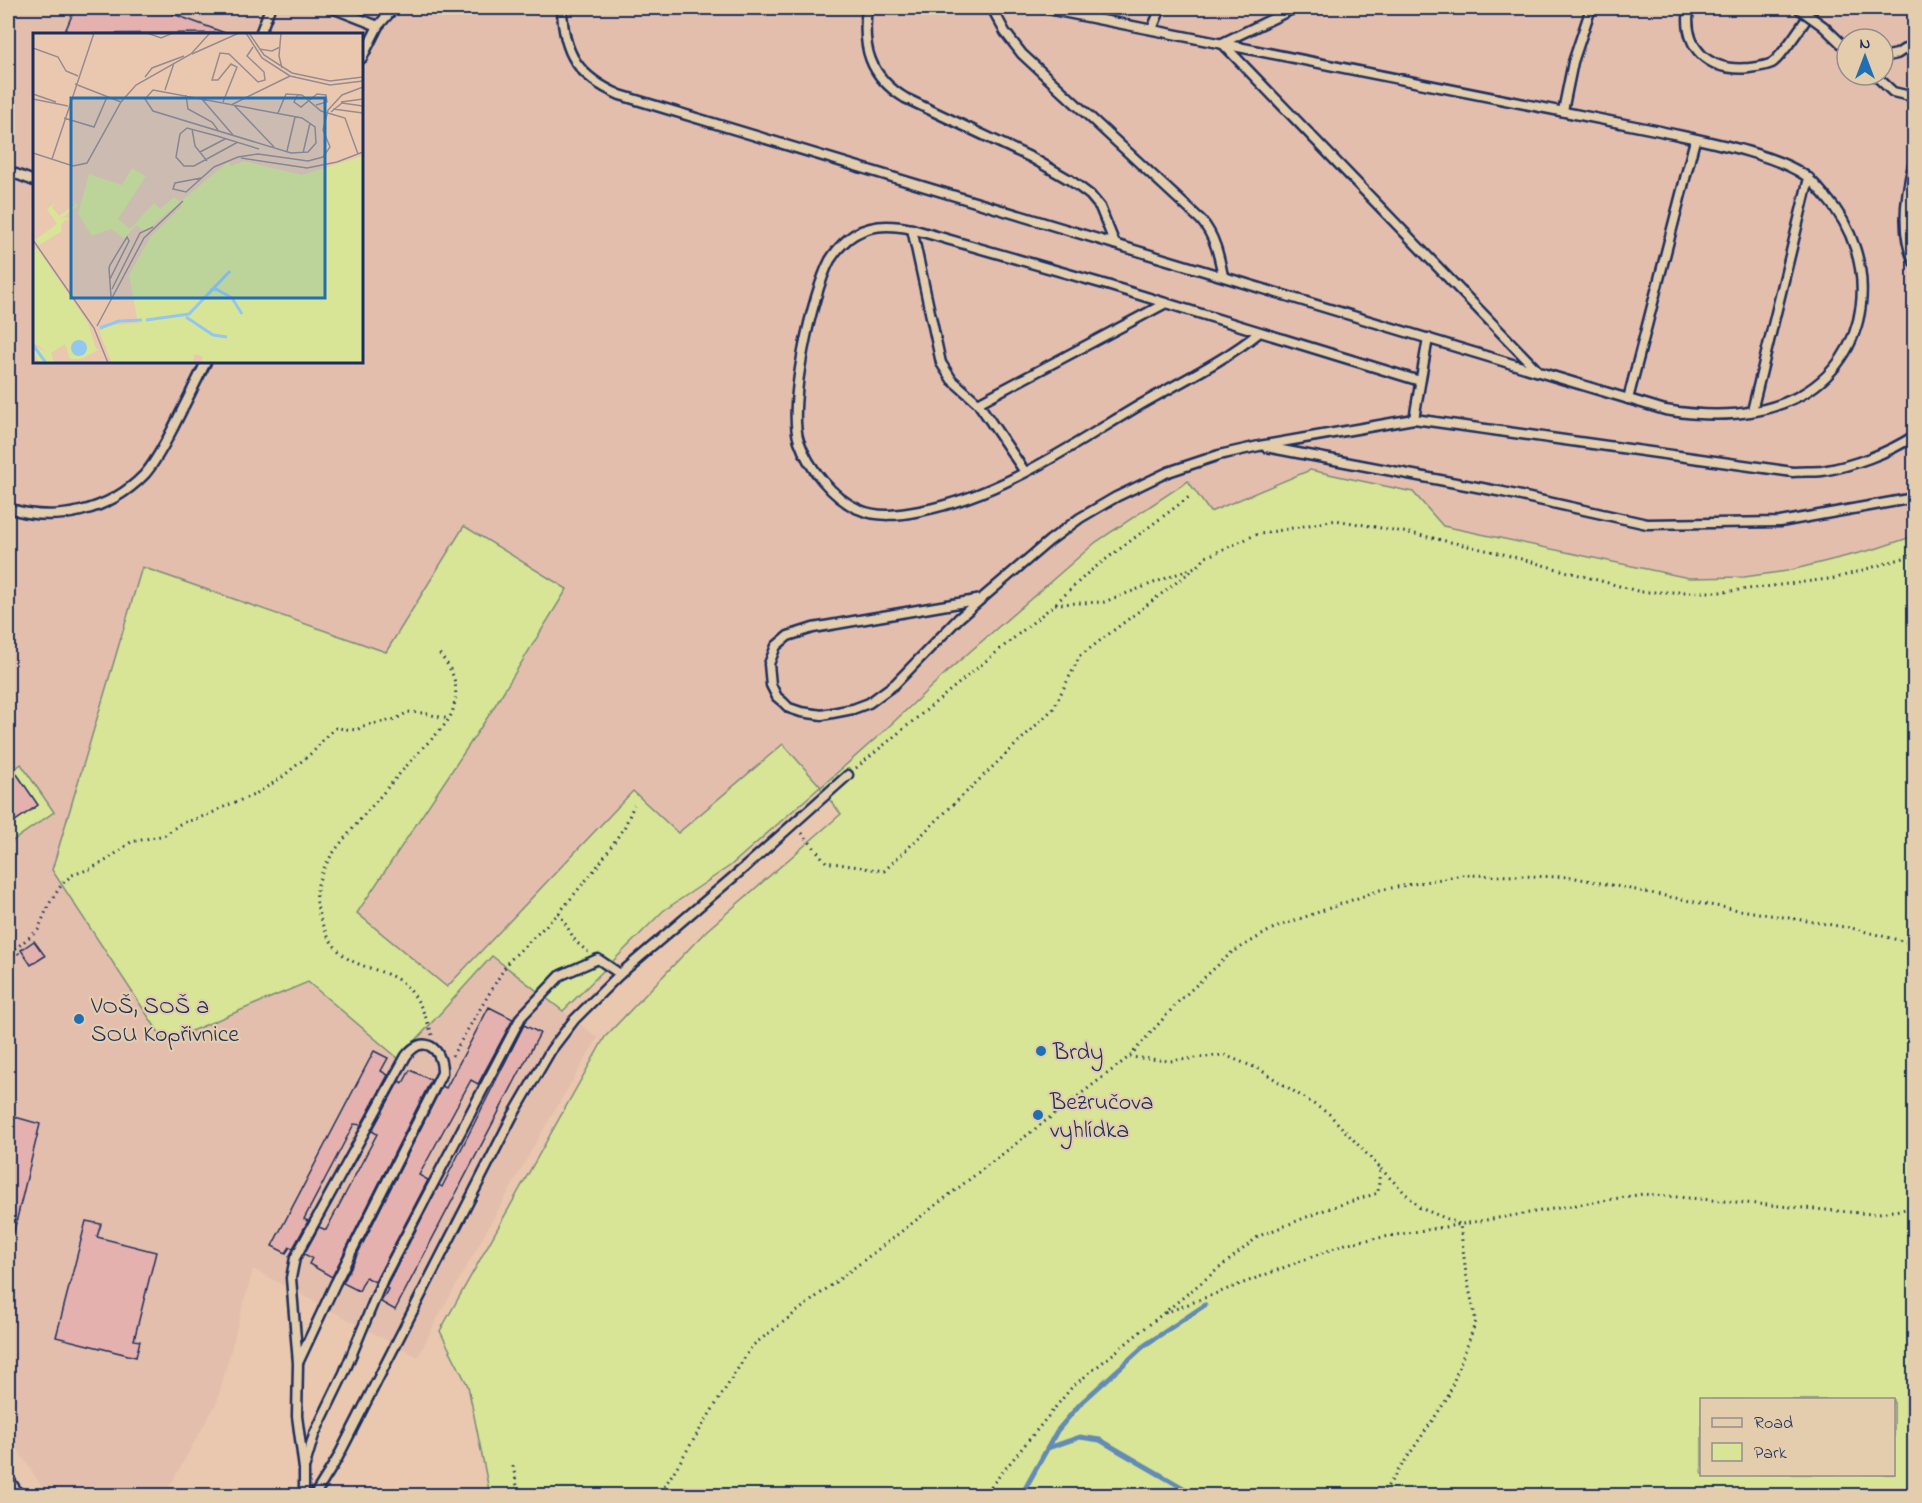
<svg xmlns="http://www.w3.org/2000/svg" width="1922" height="1503" font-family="'Indie Flower',sans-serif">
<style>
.built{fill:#e4bead;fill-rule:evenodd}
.green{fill:#d8e496;stroke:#7a8a7a;stroke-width:1.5;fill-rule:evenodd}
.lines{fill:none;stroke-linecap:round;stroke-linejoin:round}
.stream{stroke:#628bb6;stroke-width:5}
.building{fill:#e5b1ae;stroke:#1b2f5e;stroke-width:1.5}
.service-casing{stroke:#1b2f5e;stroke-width:13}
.minor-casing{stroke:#1b2f5e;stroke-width:21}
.path{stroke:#1b2f5e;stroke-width:3;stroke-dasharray:1.5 4.5;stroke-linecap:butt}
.service{stroke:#e4cdad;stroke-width:8}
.minor{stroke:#e4cdad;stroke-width:16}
.service-bridge-casing{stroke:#1b2f5e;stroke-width:13;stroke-linecap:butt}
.service-bridge{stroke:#e4cdad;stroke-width:8}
.poi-dot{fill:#1f6fb2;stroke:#e4cdad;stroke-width:2}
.labels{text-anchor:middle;stroke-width:4.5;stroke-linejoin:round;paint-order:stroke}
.poi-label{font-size:24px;fill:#1b2f5e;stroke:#e4cdad;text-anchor:start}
.inset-river{fill:none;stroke:#92c8f0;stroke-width:3}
.inset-road{fill:none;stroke:#978b8f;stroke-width:1.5}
.view{fill:#1f6fb2;fill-opacity:0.15;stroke:#1f6fb2;stroke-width:3}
.inset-edge{fill:none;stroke:#1b2f5e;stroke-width:3}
</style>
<rect width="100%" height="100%" fill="#eac8af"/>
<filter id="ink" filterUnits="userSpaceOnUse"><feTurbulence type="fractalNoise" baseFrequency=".0167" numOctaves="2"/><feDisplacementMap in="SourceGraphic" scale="12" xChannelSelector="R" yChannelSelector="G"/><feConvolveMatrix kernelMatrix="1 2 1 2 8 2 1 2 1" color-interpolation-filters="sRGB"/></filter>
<g filter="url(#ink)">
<path class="built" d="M8 8H1914V536L1875 549 1787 571 1744 577 1689 578 1443 526 1413 492 1310 470 1210 512 1188 482 1096 542 950 669 884 731 821 787 783 744 678 834 633 792 447 988 357 913 489 715 464 527 386 652 142 568 52 870 164 1041 308 982 399 1059 492 956 598 1038 542 1132 435 1323 418 1357 253 1269 217 1402 168 1489 179 1495H47L8 1434ZM34 34H362V362H34ZM1847 39H1883V75H1847Z"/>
<g class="green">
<path d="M1310 470 1413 492 1443 526 1689 578 1744 577 1787 571 1875 549 1914 536V1495H490L468 1386 440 1331 605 1037 706 931 841 814 820 787 730 866 663 911 563 1011 492 956 399 1059 308 982 165 1042 52 870 142 567 386 652 464 526 567 589 489 715 357 913 447 987 633 791 678 833 783 744 821 787 884 731 950 669 1096 542 1188 481 1210 512ZM1702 1400H1894V1474H1702Z"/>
<polygon points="21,764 54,812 8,844 8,826 38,805 14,770"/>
</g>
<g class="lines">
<g class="stream">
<polyline points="1048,1448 1080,1437 1100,1440 1197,1496"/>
<polyline points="1021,1496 1057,1431 1080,1404 1145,1345 1205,1305"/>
</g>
</g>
<g class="building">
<polygon points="75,8 157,8 225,33 64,34"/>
<polygon points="8,761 38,805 8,826"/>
<polygon points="34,941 45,956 31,965 21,950"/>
<polygon points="489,1007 513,1019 478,1084 471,1080 423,1168 419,1175 428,1180 375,1282 366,1277 359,1291 343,1283 442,1086 446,1088"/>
<polygon points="524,1025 540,1033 395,1310 381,1302 388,1289 386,1288 389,1282 439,1185 442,1187"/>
<polygon points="374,1051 388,1058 381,1071 388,1075 361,1125 354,1124 304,1219 308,1221 293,1248 290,1247 286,1253 272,1246"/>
<polygon points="410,1070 431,1080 332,1277 309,1264 312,1258 304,1254 319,1227 326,1230 377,1134 372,1131 399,1081 403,1083"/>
<polygon points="8,1115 40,1124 13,1235 8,1234"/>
<polygon points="86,1221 101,1224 97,1237 156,1252 134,1340 140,1341 136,1357 56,1337"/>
</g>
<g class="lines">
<defs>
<g id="service">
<polyline points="332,8 378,26"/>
<path d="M562 8C563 53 578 77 620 95L1665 410C1707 417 1755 418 1795 398 1874 359 1881 259 1826 197 1819 189 1812 180 1803 174 1767 151 1698 140 1655 130L1042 8"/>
<path d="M867 8C862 47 869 76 905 98L1032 158 1070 180 1090 195 1100 207 1115 244"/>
<path d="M992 8 1005 32 1022 54 1201 220C1215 236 1219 256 1223 276"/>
<polyline points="1295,8 1222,43 1538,371"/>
<path d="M1689 8C1683 49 1709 72 1749 68 1757 67 1766 66 1772 63 1782 57 1806 19 1814 8"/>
<polyline points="1823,26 1847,49"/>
<polyline points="1152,29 1161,8"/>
<polyline points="260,34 270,8"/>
<polyline points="1883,57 1897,54 1914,43"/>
<polyline points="362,58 378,26 394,8"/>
<polyline points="1875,75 1893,92 1914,97"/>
<polyline points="1563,111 1573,62 1591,8"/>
<path d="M1914 161C1906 192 1900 233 1914 262"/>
<polyline points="8,171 34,181"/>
<polyline points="912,229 941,363 952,380 978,403 1025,472"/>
<path d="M1260 332C1224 361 1180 382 1140 405 1069 447 1002 495 920 511 900 515 877 518 858 509 833 498 808 467 799 441 787 406 812 294 830 260 835 252 841 245 848 239 867 224 889 224 912 229L1107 285 1420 381"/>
<polyline points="1628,399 1695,140"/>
<polyline points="978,403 1166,303"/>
<polyline points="1752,411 1809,178"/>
<polyline points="1414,419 1428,338"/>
<polyline points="1266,447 1503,492 1647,524 1780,522 1914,498"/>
<path d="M8 508C55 524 109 511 144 475 156 462 165 443 173 428 184 406 195 384 206 362"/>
<path d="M982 599 813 628 788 636 776 646 769 664 771 685 777 697 783 702 789 708 801 712 822 715 853 709 869 703 895 684 959 618 1049 541 1080 518 1116 497 1168 472 1219 455 1259 446 1414 419 1793 472C1803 471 1813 472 1822 471 1853 466 1888 453 1914 436"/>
<path d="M298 1363 335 1284 442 1073C443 1048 423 1033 406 1056L295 1258 291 1278 298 1363 297 1416 304 1469V1496"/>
<polyline points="305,1465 314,1435 344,1373 383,1279 521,1017 561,975 598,959 620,974"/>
<polyline points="314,1496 337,1459 512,1117 551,1050 574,1020 620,974 745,867 848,775"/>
</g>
<polyline id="minor" points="8,1485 15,1496"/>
</defs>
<use href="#service" class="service-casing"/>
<use href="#minor" class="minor-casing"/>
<g class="path">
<polyline points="1056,603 1089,572 1189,497"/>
<polyline points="856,768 1055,604 1104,602 1198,566 1206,557 1255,535 1336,520 1415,534 1503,554 1641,592 1724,592 1836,578 1914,555"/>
<polyline points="802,833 826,862 884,871 1053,709 1080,656 1194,569"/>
<polyline points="559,913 576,942 588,952"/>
<polyline points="19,954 15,949 38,930 49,904 62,884 72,875 90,869 107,860 131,842 165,835 180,824 210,814 228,805 254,795 281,778 314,751 327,735 336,728 357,730 363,726 396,719 408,712 423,713 449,719"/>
<path d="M432 1035C426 1016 417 993 400 981 385 971 369 969 354 962 328 950 310 908 319 881 326 857 344 840 359 821 379 798 398 775 419 752 431 738 450 725 454 706 459 683 453 670 438 652"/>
<polyline points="452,1056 508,962 559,913 600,863 625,826 634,805"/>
<polyline points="1165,1313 1348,1243 1643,1194 1872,1214 1914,1208"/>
<polyline points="513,1466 519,1496"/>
<polyline points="657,1496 668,1481 752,1346 1129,1057 1179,1001 1231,953 1274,928 1380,890 1463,875 1571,877 1715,906 1851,928 1914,944"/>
<polyline points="983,1496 1072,1387 1259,1236 1327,1209 1378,1193 1380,1168 1329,1114 1259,1069 1224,1055 1170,1061 1130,1057"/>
<polyline points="1381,1496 1447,1399 1476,1321 1466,1274 1460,1224 1420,1208 1381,1169"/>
</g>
<use href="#service" class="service"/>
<use href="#minor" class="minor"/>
<defs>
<polyline id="service-bridge" points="1798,8 1823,26"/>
</defs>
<use href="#service-bridge" class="service-bridge-casing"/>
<use href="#service-bridge" class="service-bridge"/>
</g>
</g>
<g class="poi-dot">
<circle cx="79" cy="1019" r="6"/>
<circle cx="1041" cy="1051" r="6"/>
<circle cx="1038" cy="1115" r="6"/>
</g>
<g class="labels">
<g class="poi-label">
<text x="91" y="1013">VOŠ, SOŠ a<tspan x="91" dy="28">SOU Kopřivnice</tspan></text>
<text x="1053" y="1059">Brdy</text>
<text x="1050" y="1109">Bezručova<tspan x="1050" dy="28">vyhlídka</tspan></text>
</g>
</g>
<g transform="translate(33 33)">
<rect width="330" height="330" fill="#eac8af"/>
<path d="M330 123V330H170L169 323 161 321 160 330H79L66 298 78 292 105 290 96 242 118 203 149 173 146 170 112 199 103 192 91 206 78 196 59 203 45 181 56 141 89 152 99 135 113 143 85 186 97 196 121 170 127 176 141 164 147 169 195 129 198 133 211 128 269 142ZM40 167 45 173 27 186 33 184 40 191 33 186 28 192 29 198 6 212 2 207 24 191 14 176 23 169 19 174 26 183 42 172ZM4 215 55 290 63 316H67L48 326H37L32 311 18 320 21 330H6L0 319V312L14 319 0 309V218Z" fill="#d8e496"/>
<path d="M38 315a8 8 0 1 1 16 0a8 8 0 1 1-16 0Z" fill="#92c8f0"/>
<path class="inset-river" d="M177 257 183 256 199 265 209 281M153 284 180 302 194 304M113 287 156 281 197 238M67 295 86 288 109 287M0 312 13 330"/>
<path class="inset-road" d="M114 0 128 5 140 0M213 0 229 25 257 43 297 52 330 48M216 0 231 22 259 40 297 48 330 44M248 0 246 23 249 35M0 15 25 24 33 38 45 43M226 16 239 18 247 14M159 21 206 0M112 44 119 35 151 23M42 51 88 69M120 57 269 85 282 94 283 110 275 119 258 120 120 78 112 66ZM132 57 141 30M0 61 23 69M265 61 261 69 268 74 284 61 293 62 294 69 283 72M153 62 155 76 179 89 185 97M168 65 200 102M0 66 35 73M190 69 204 34 198 31 185 47H179L187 20 196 21 225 49 232 47 231 39 214 23 220 14M308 69 330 66M300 76 330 80M298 79 309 70 330 73M245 80 253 61 269 62 288 78 312 85 325 121M31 85 61 94 74 64M159 96 162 113 174 128M205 109 161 133H151L143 124 147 101 154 95 184 103 226 116M241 114 200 71 257 43M254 118 262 84M167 119 192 106M0 120 40 133 54 130 88 69 103 52 158 21 177 0M270 120 277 90M208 125 274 135 304 129 330 119M19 126 61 0M168 145 142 150 140 156 153 159 181 134 205 124 225 121 275 128 290 124 297 114 290 97 295 77 309 62 330 54M0 207 61 295 75 330M77 246 96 208 94 204 77 232 76 235 78 264M79 256 107 200 120 194M64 293 111 205 150 168"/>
<path class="view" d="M38 65H292V265H38Z"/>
<rect width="330" height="330" class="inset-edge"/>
</g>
<rect width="1922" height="1503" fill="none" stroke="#e4cdad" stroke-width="30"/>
<rect x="15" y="15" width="1892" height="1473" fill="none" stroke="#1b2f5e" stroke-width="2" filter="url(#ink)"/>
<rect x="1700" y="1398" width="195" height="78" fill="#e4cdad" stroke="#948e8d" stroke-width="1.5"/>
<rect x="1712" y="1418" width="30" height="9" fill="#e4cdad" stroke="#948e8d" stroke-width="1.5"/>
<text x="1754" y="1428" font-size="18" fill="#1b2f5e">Road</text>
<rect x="1712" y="1443" width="30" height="18" fill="#d8e496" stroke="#948e8d" stroke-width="1.5"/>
<text x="1754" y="1458" font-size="18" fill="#1b2f5e">Park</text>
<g transform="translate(1865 57)"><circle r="28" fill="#e4cdad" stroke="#948e8d" stroke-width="1.5"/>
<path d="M0-4.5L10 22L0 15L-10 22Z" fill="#1f6fb2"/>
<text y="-9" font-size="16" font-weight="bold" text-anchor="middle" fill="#1b2f5e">N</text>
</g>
</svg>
